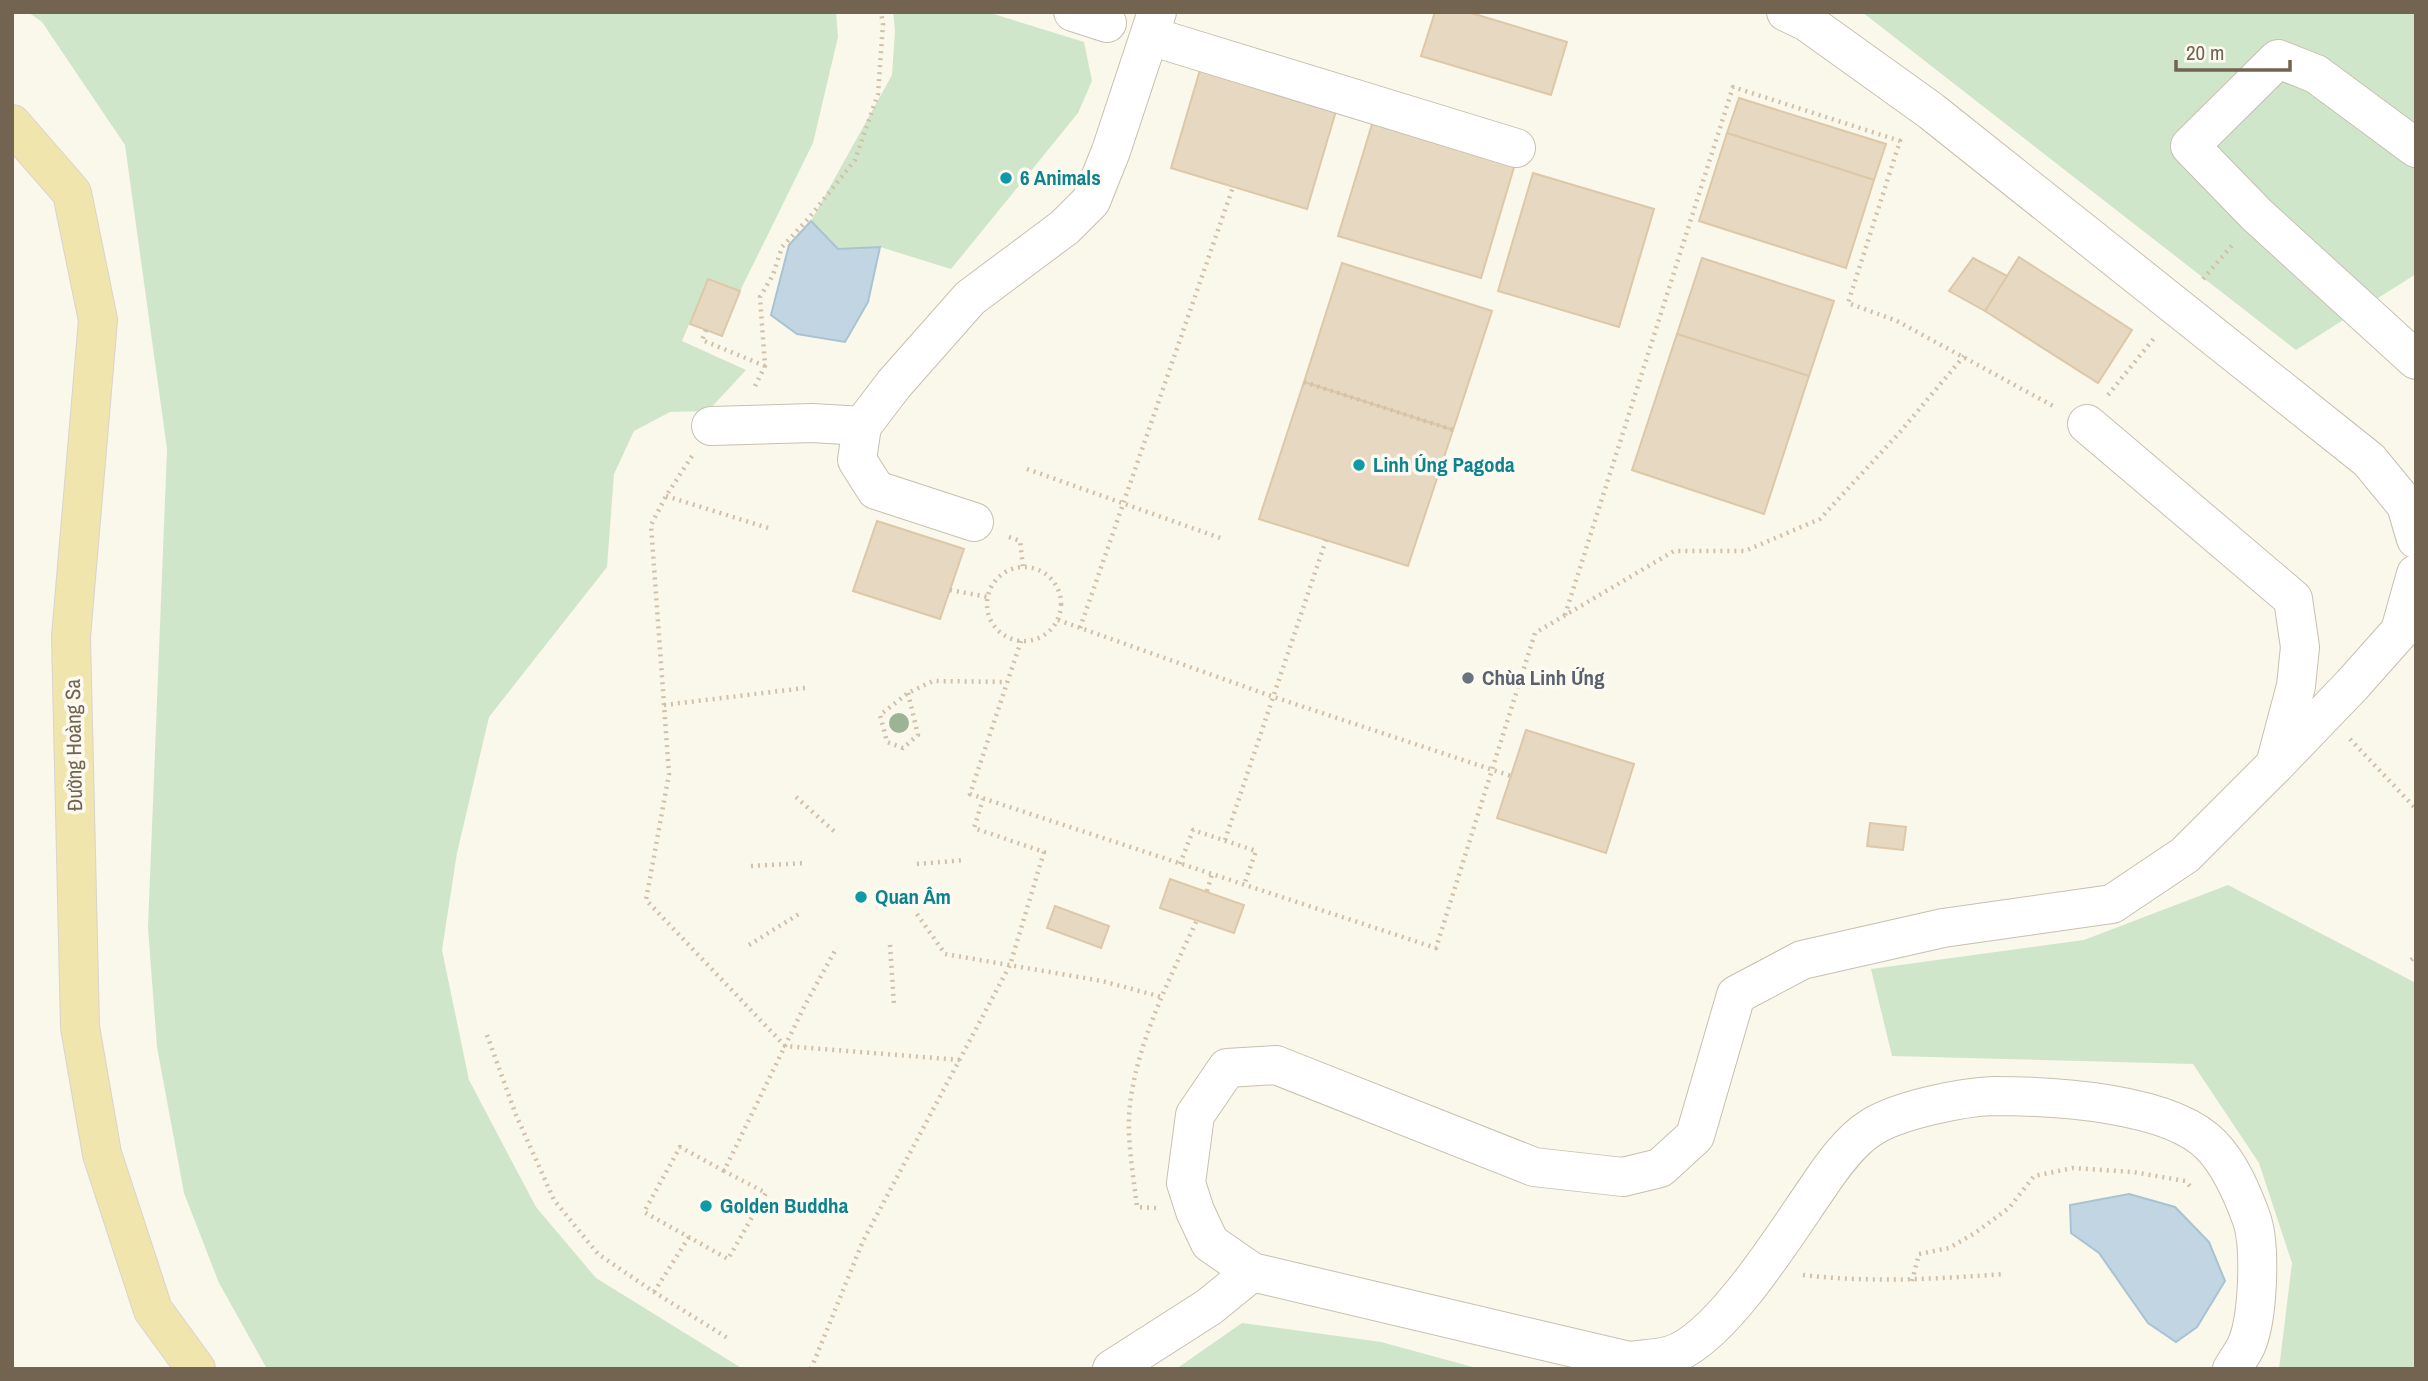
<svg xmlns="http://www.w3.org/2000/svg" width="2428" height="1381" font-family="'Archivo Narrow',sans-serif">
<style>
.green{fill:#d0e6ca}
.water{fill:#c1d6e2;stroke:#a9c3d2;stroke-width:2}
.building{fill:#e7d8c1;stroke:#ddc8a8;stroke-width:2}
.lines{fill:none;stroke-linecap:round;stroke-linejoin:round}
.minor-casing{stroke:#c8c0af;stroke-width:40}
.major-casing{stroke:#d8d4ce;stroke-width:40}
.path{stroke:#d1c1a9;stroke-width:4.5;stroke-dasharray:2 5;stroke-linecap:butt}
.minor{stroke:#fff;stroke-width:38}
.major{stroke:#f0e5ac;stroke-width:38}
.tree{fill:#9db395}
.culture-dot{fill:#0f9aa8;stroke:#fdfbf1;stroke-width:2.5}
.worship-dot{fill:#6b7280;stroke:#fdfbf1;stroke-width:2.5}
.labels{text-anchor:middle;stroke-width:7;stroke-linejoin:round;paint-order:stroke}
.culture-label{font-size:21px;font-weight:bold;fill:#0d838f;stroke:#fdfbf1;text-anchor:start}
.worship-label{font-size:21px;font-weight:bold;fill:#5b616d;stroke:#fdfbf1;text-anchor:start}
.street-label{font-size:21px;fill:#726451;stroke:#fdfbf1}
</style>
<rect width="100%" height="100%" fill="#faf7eb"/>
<g class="green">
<polygon points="28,12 836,12 838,37 813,143 740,291 708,279 682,341 746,370 708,411 670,412 634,431 614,474 607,567 489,717 457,853 442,950 469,1080 536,1207 596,1278 743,1369 267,1369 219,1283 184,1193 157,1047 148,928 167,449 125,145 42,22"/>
<polygon points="893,12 987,12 1084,42 1092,81 1078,113 951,269 880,247 838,249 811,221 892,75 895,31"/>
<polygon points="1862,12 2416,12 2416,274 2296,350"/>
<polygon points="2228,885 2416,983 2416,1369 2279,1369 2292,1263 2259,1163 2193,1064 1892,1056 1871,969 2084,940"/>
<polygon points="1242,1323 1381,1342 1480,1369 1176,1369"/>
</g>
<g class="water">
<polygon points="811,221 838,249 880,247 868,302 845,342 797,334 771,315 789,245"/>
<polygon points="2129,1194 2175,1207 2209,1242 2225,1281 2197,1327 2176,1342 2148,1323 2099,1253 2071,1233 2070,1205"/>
</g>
<g class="building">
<polygon points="1435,12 1468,12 1567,42 1551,95 1421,56"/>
<polygon points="1200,70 1336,111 1307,209 1171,168"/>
<polygon points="1739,98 1886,144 1874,180 1727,133"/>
<polygon points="1373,121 1515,164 1481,278 1338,236"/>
<polygon points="1727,133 1874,180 1846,268 1699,221"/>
<polygon points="1533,173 1654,209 1619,327 1498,291"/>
<polygon points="2019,257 2132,330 2098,383 1985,311"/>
<polygon points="1702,258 1834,301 1809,376 1677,334"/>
<polygon points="1973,258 2007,276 1985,311 1949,291"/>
<polygon points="1342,263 1492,311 1453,430 1304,382"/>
<polygon points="708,279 740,291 722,336 690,324"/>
<polygon points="1677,334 1809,376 1764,514 1632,470"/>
<polygon points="1304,382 1453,430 1408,566 1259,519"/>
<polygon points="877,521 964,549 940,619 853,591"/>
<polygon points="1526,730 1634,764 1606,853 1497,818"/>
<polygon points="1870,823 1906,827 1903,850 1867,846"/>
<polygon points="1170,879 1244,905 1234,933 1160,908"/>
<polygon points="1055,906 1109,926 1101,948 1047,928"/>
</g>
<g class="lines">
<defs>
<g id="minor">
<polyline points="1073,12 1107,23"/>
<polyline points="1786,12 1807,22 1931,111 2369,460 2406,505 2416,539"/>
<polyline points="1150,36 1516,148"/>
<polyline points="2416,148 2316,74 2278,59 2190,146 2257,215 2416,360"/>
<path d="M2087 424 2293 599 2300 647 2296 686 2275 765 2185 855 2112 904 1943 928 1802 960 1736 995 1695 1136 1660 1168 1623 1177 1534 1167 1276 1065 1227 1068 1195 1115 1186 1183 1195 1211 1210 1243 1252 1272 1629 1361C1642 1359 1658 1359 1671 1355 1721 1339 1786 1233 1816 1190 1830 1169 1850 1140 1872 1127 1899 1110 1962 1097 1994 1096 2052 1096 2171 1102 2212 1146 2231 1166 2243 1195 2252 1220 2261 1248 2258 1320 2246 1346 2242 1354 2237 1361 2232 1369"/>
<polyline points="711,426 812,423 862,426"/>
<polyline points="974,522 876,490 857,460 862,426 894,384 970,298 1065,227 1091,201 1111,151 1157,12"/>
<polyline points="2276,764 2352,685 2400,631 2416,574"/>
<polyline points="1112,1369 1209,1307 1252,1272"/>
</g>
<polyline id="major" points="12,124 72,193 98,320 71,637 80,1027 102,1154 153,1310 196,1369"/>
</defs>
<use href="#minor" class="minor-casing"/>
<use href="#major" class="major-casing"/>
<g class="path">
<polyline points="2203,279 2234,243"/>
<polyline points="706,330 702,340 765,366"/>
<polyline points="1304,382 1453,430"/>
<polyline points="755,386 765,366 760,297 773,275 782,247 808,219 855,160 878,94 883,24 881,12"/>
<polyline points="2108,395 2155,337"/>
<polyline points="692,456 666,496 651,525 669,774 646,900 785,1046 960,1060"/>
<polyline points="1027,469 1223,539"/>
<polyline points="666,496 768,528"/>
<polyline points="1009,537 1020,541 1023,567"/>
<circle cx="1024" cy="604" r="37"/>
<polyline points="950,590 988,597"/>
<polyline points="1565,615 1733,87 1900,141 1848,303 1897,321 2055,407"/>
<polyline points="1058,620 1274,697 1511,776"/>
<polyline points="1080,628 1233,187"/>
<polyline points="1021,641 970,794 1436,948 1535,633 1674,551 1745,551 1820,519 1900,432 1964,356"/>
<polyline points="908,693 918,735 903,748 887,742 880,715 908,693 933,681 1007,682"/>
<polyline points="664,705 805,688"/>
<polyline points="2350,739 2416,809"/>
<polyline points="796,797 836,833"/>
<polyline points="1225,840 1326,540"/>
<polyline points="917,864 965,860"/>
<polyline points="1180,864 1193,830 1256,851 1244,885"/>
<polyline points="751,866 805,863"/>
<polyline points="1207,891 1212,874"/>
<polyline points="917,914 945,954 1102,981 1162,997"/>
<polyline points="749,945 802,912"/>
<polyline points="890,945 894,1005"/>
<polyline points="2411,960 2416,956"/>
<polyline points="487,1035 516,1115 554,1200 598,1254 654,1292 729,1339"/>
<polyline points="724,1171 680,1147 644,1212 728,1259 766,1193 724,1171 805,1005 837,947"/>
<path d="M1156 1208 1137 1207C1134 1182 1130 1157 1129 1133 1126 1063 1168 982 1197 920"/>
<path d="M1803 1275C1871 1283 1936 1279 2004 1274"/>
<polyline points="1912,1281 1919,1254 1949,1248 1975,1233 2009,1208 2034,1176 2073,1168 2133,1172 2185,1181 2193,1189"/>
<polyline points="654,1292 689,1237"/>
<polyline points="811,1369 863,1241 1010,965 1044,852 974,828 983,799"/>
</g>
<use href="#minor" class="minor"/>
<use href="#major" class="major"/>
</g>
<circle class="tree" cx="899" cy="723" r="10"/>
<g class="culture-dot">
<circle cx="1006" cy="178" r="7"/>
<circle cx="1359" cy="465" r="7"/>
<circle cx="861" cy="897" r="7"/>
<circle cx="706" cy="1206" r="7"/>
</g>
<circle class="worship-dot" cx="1468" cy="678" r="7"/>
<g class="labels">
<g class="culture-label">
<text x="1020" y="185">6 Animals</text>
<text x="1373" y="472">Linh Úng Pagoda</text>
<text x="875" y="904">Quan Âm</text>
<text x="720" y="1213">Golden Buddha</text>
</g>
<g class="worship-label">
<text x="1482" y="685">Chùa Linh Ứng</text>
</g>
<g class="street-label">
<text transform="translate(74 745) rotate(-91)" y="7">Đường Hoàng Sa</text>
</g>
</g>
<rect width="2428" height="1381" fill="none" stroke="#726451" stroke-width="28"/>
<path d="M2176 60v10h114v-10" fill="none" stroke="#726451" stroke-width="3.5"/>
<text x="2186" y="60" font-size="21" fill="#726451" stroke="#fdfbf1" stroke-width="5" paint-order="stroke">20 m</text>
</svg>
